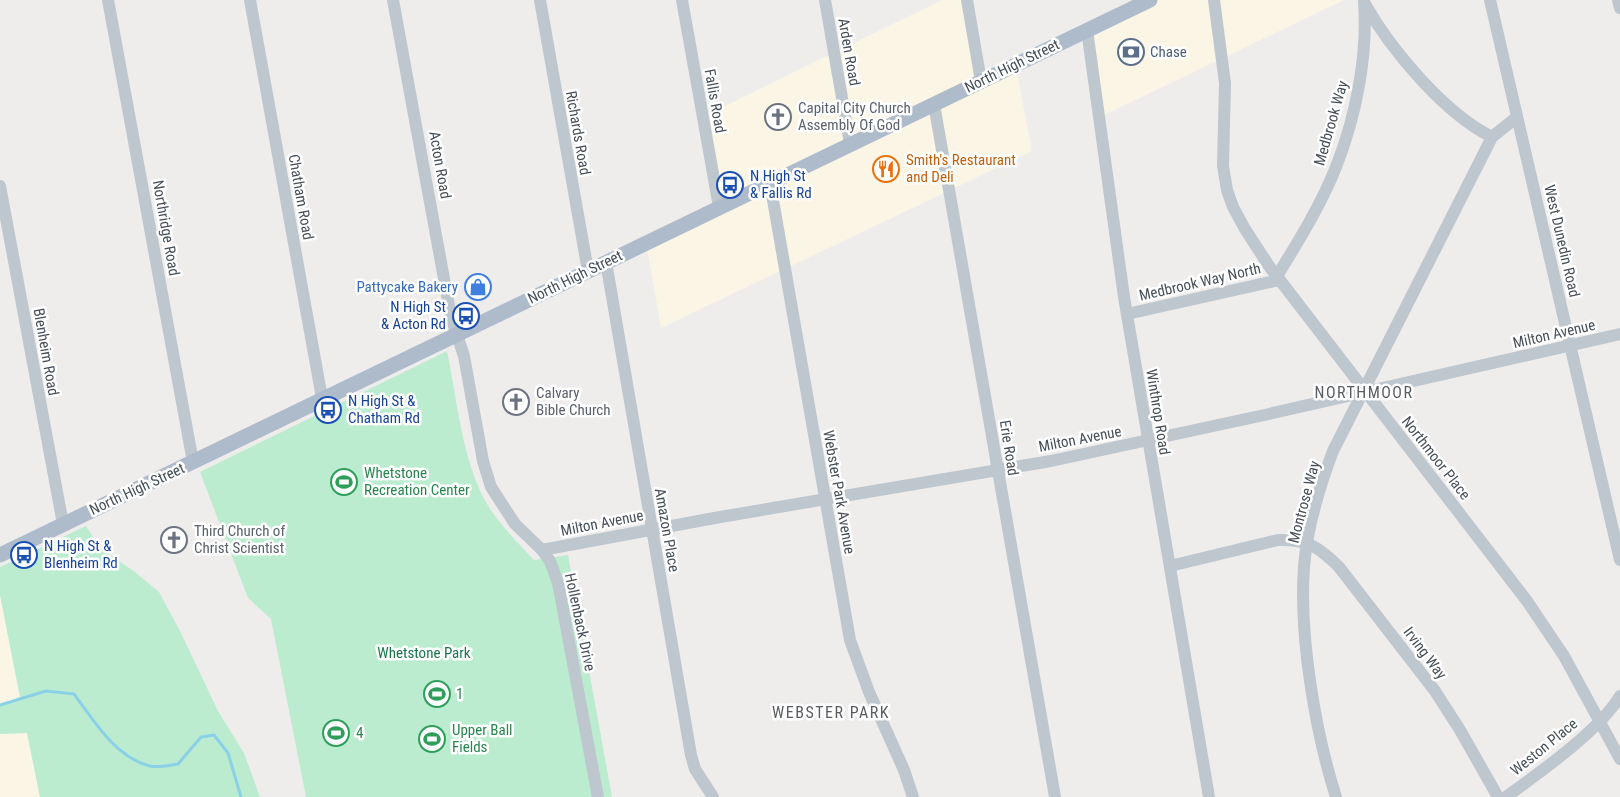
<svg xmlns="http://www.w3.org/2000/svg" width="1620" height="797" font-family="'Roboto Condensed',sans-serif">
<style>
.commercial{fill:#faf5e5}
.green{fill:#bbecd0}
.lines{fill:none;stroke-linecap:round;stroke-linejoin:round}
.stream{stroke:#8ad0e7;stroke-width:3}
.minor{stroke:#bec6ce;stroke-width:12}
.major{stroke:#adbbca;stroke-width:15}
.labels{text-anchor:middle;stroke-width:5;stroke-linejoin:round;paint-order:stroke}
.street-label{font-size:15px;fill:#464f59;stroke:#fff}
.service-label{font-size:15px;fill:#4e5e75;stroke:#fff;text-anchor:start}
.worship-label{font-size:15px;fill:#5b616d;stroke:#fff;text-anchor:start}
.food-label{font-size:15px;fill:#c56008;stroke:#fff;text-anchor:start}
.transit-label{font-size:15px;fill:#164399;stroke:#fff;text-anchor:start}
.shop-label{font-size:15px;fill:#366cbe;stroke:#fff;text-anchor:end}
.leisure-label{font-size:15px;fill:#27864d;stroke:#fff;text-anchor:start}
.park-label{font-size:15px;fill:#1a764b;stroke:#fff}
.neighbourhood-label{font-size:16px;letter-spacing:1.5px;fill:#595c61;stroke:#fff}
</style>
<rect width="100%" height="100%" fill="#efecec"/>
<g class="commercial">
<polygon points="942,0 966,0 980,79 1015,62 1032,151 661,328 646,242 718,207 702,117"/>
<polygon points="1146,0 1344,0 1098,118 1085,30"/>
<polygon points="0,595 20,698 0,705"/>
<polygon points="27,732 40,797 0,797 0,734"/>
</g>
<g class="green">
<path d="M447 351C457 399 462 461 487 504 499 524 518 543 534 560L568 555 612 797H306L271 619 248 598 200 472Z"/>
<polygon points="86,526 100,548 135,572 159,592 180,631 218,711 244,753 260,797 40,797 27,733 0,734 0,705 20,697 0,595 0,567"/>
</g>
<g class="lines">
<path class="stream" d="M0 705 46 691 74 694C94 721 116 758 150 766 159 768 170 765 178 764L201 737 214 735 228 753 241 797"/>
<g class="minor">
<polyline points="108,0 193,462"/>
<polyline points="250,0 322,398"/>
<polyline points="393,0 451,317 464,356 483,461 491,487 515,524 542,550 550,561 558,583 598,797"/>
<polyline points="540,0 588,271"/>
<polyline points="682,0 719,207"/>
<polyline points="825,0 850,144"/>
<polyline points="967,0 981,81"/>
<polyline points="1214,0 1225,83 1223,166 1227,190 1233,207 1245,229 1269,266 1527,601 1564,656 1620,759"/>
<polyline points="1490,0 1620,560"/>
<polyline points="1618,0 1620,8"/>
<path d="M1365 4C1391 50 1445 114 1492 137"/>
<polyline points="1087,30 1124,297 1209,797"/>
<polyline points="934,104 1055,797"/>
<polyline points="770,183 850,640 869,692 904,770 913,797"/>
<polyline points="0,186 63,524"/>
<polyline points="606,262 691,755 695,769 713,797"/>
<path d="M1277 276C1298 242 1321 205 1336 167 1356 116 1368 56 1364 1"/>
<polyline points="1127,314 1279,280"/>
<polyline points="542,550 720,517 1051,461 1269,414 1620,334"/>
<path d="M1170 566 1278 540C1307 539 1319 547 1339 567L1435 691 1460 730 1498 797"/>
<path d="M1336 797C1315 731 1299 635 1304 567 1307 527 1319 488 1333 451L1485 151 1492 137 1517 117"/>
<path d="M1506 797C1540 772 1599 731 1620 696"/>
</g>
<polyline class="major" points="0,555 1150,0"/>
</g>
<defs>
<symbol id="bank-ring" viewBox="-11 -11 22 22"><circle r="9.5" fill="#fff" stroke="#5c6f8a" stroke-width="1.5"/><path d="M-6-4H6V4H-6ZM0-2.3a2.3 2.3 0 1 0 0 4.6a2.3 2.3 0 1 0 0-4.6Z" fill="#5c6f8a"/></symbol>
<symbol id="church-ring" viewBox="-11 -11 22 22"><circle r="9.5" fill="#fff" stroke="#6b7280" stroke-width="1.5"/><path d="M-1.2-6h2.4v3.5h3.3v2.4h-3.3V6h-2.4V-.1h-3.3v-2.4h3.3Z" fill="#6b7280"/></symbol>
<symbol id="restaurant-ring" viewBox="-11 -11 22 22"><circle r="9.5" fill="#fff" stroke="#e8710a" stroke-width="1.5"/><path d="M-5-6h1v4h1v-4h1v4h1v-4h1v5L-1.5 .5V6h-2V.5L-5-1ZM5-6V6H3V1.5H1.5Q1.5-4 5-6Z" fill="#e8710a"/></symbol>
<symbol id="bus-ring" viewBox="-11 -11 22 22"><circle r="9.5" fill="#fff" stroke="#1a4fb4" stroke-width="1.5"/><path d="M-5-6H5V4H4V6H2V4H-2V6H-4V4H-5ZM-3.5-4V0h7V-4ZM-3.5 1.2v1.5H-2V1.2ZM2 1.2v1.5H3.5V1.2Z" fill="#1a4fb4"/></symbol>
<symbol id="shop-ring" viewBox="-11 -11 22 22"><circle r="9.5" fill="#fff" stroke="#3f7fe0" stroke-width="1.5"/><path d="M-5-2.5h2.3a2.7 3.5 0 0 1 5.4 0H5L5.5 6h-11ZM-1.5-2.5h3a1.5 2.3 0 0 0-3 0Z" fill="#3f7fe0"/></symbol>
<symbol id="stadium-ring" viewBox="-11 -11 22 22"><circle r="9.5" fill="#fff" stroke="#2e9e5b" stroke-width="1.5"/><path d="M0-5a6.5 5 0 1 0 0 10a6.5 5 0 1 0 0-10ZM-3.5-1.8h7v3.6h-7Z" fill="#2e9e5b"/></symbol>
</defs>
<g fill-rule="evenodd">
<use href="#bank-ring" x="1116" y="37" width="30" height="30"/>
<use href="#church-ring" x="763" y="102" width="30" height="30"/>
<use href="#restaurant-ring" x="871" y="154" width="30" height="30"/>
<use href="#bus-ring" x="715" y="170" width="30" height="30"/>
<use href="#shop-ring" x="463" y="272" width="30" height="30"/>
<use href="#bus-ring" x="451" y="301" width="30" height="30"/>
<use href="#church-ring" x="501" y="387" width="30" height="30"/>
<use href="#bus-ring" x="313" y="395" width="30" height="30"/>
<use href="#stadium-ring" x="329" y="467" width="30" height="30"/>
<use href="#church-ring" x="159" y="525" width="30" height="30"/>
<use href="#bus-ring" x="9" y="540" width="30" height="30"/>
<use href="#stadium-ring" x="422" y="679" width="30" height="30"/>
<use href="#stadium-ring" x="321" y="718" width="30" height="30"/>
<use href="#stadium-ring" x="417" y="724" width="30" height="30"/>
</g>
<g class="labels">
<g class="street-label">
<text transform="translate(849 52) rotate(80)" y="5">Arden Road</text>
<text transform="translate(1012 66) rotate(-26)" y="5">North High Street</text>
<text transform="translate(715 101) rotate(80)" y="5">Fallis Road</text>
<text transform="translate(1331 123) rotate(-74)" y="5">Medbrook Way</text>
<text transform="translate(578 133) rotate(80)" y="5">Richards Road</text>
<text transform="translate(440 165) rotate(80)" y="5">Acton Road</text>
<text transform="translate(301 197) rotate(80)" y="5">Chatham Road</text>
<text transform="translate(166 228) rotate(80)" y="5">Northridge Road</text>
<text transform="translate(1562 241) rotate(77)" y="5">West Dunedin Road</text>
<text transform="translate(575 277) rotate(-26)" y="5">North High Street</text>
<text transform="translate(1200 282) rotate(-13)" y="5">Medbrook Way North</text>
<text transform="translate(1554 334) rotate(-13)" y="5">Milton Avenue</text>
<text transform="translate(46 352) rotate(80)" y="5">Blenheim Road</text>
<text transform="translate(1158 412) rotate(81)" y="5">Winthrop Road</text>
<text transform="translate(1080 439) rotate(-11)" y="5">Milton Avenue</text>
<text transform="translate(1009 448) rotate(81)" y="5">Erie Road</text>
<text transform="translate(1436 458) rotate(52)" y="5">Northmoor Place</text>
<text transform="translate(137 489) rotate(-25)" y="5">North High Street</text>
<text transform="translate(839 492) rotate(80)" y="5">Webster Park Avenue</text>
<text transform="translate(1304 502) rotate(-75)" y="5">Montrose Way</text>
<text transform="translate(602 523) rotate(-11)" y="5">Milton Avenue</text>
<text transform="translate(667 530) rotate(80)" y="5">Amazon Place</text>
<text transform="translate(580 622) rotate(78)" y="5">Hollenback Drive</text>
<text transform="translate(1425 653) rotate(53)" y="5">Irving Way</text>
<text transform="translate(1544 747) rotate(-39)" y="5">Weston Place</text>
</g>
<g class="service-label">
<text x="1150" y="57">Chase</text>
</g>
<g class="worship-label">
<text x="798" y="113">Capital City Church<tspan x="798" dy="17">Assembly Of God</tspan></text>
<text x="536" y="398">Calvary<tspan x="536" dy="17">Bible Church</tspan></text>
<text x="194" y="536">Third Church of<tspan x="194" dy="17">Christ Scientist</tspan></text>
</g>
<g class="food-label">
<text x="906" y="165">Smith's Restaurant<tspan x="906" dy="17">and Deli</tspan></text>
</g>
<g class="transit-label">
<text x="750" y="181">N High St<tspan x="750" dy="17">&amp; Fallis Rd</tspan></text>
<text x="446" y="312" text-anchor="end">N High St<tspan x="446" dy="17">&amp; Acton Rd</tspan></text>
<text x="348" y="406">N High St &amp;<tspan x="348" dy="17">Chatham Rd</tspan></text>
<text x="44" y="551">N High St &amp;<tspan x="44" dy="17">Blenheim Rd</tspan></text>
</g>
<g class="shop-label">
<text x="458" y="292">Pattycake Bakery</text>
</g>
<g class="leisure-label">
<text x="364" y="478">Whetstone<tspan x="364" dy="17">Recreation Center</tspan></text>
<text x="456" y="699">1</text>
<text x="452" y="735">Upper Ball<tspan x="452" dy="17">Fields</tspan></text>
<text x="356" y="738">4</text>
</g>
<g class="park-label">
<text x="424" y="658">Whetstone Park</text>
</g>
<g class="neighbourhood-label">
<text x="1364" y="398">NORTHMOOR</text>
<text x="831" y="718">WEBSTER PARK</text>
</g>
</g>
</svg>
